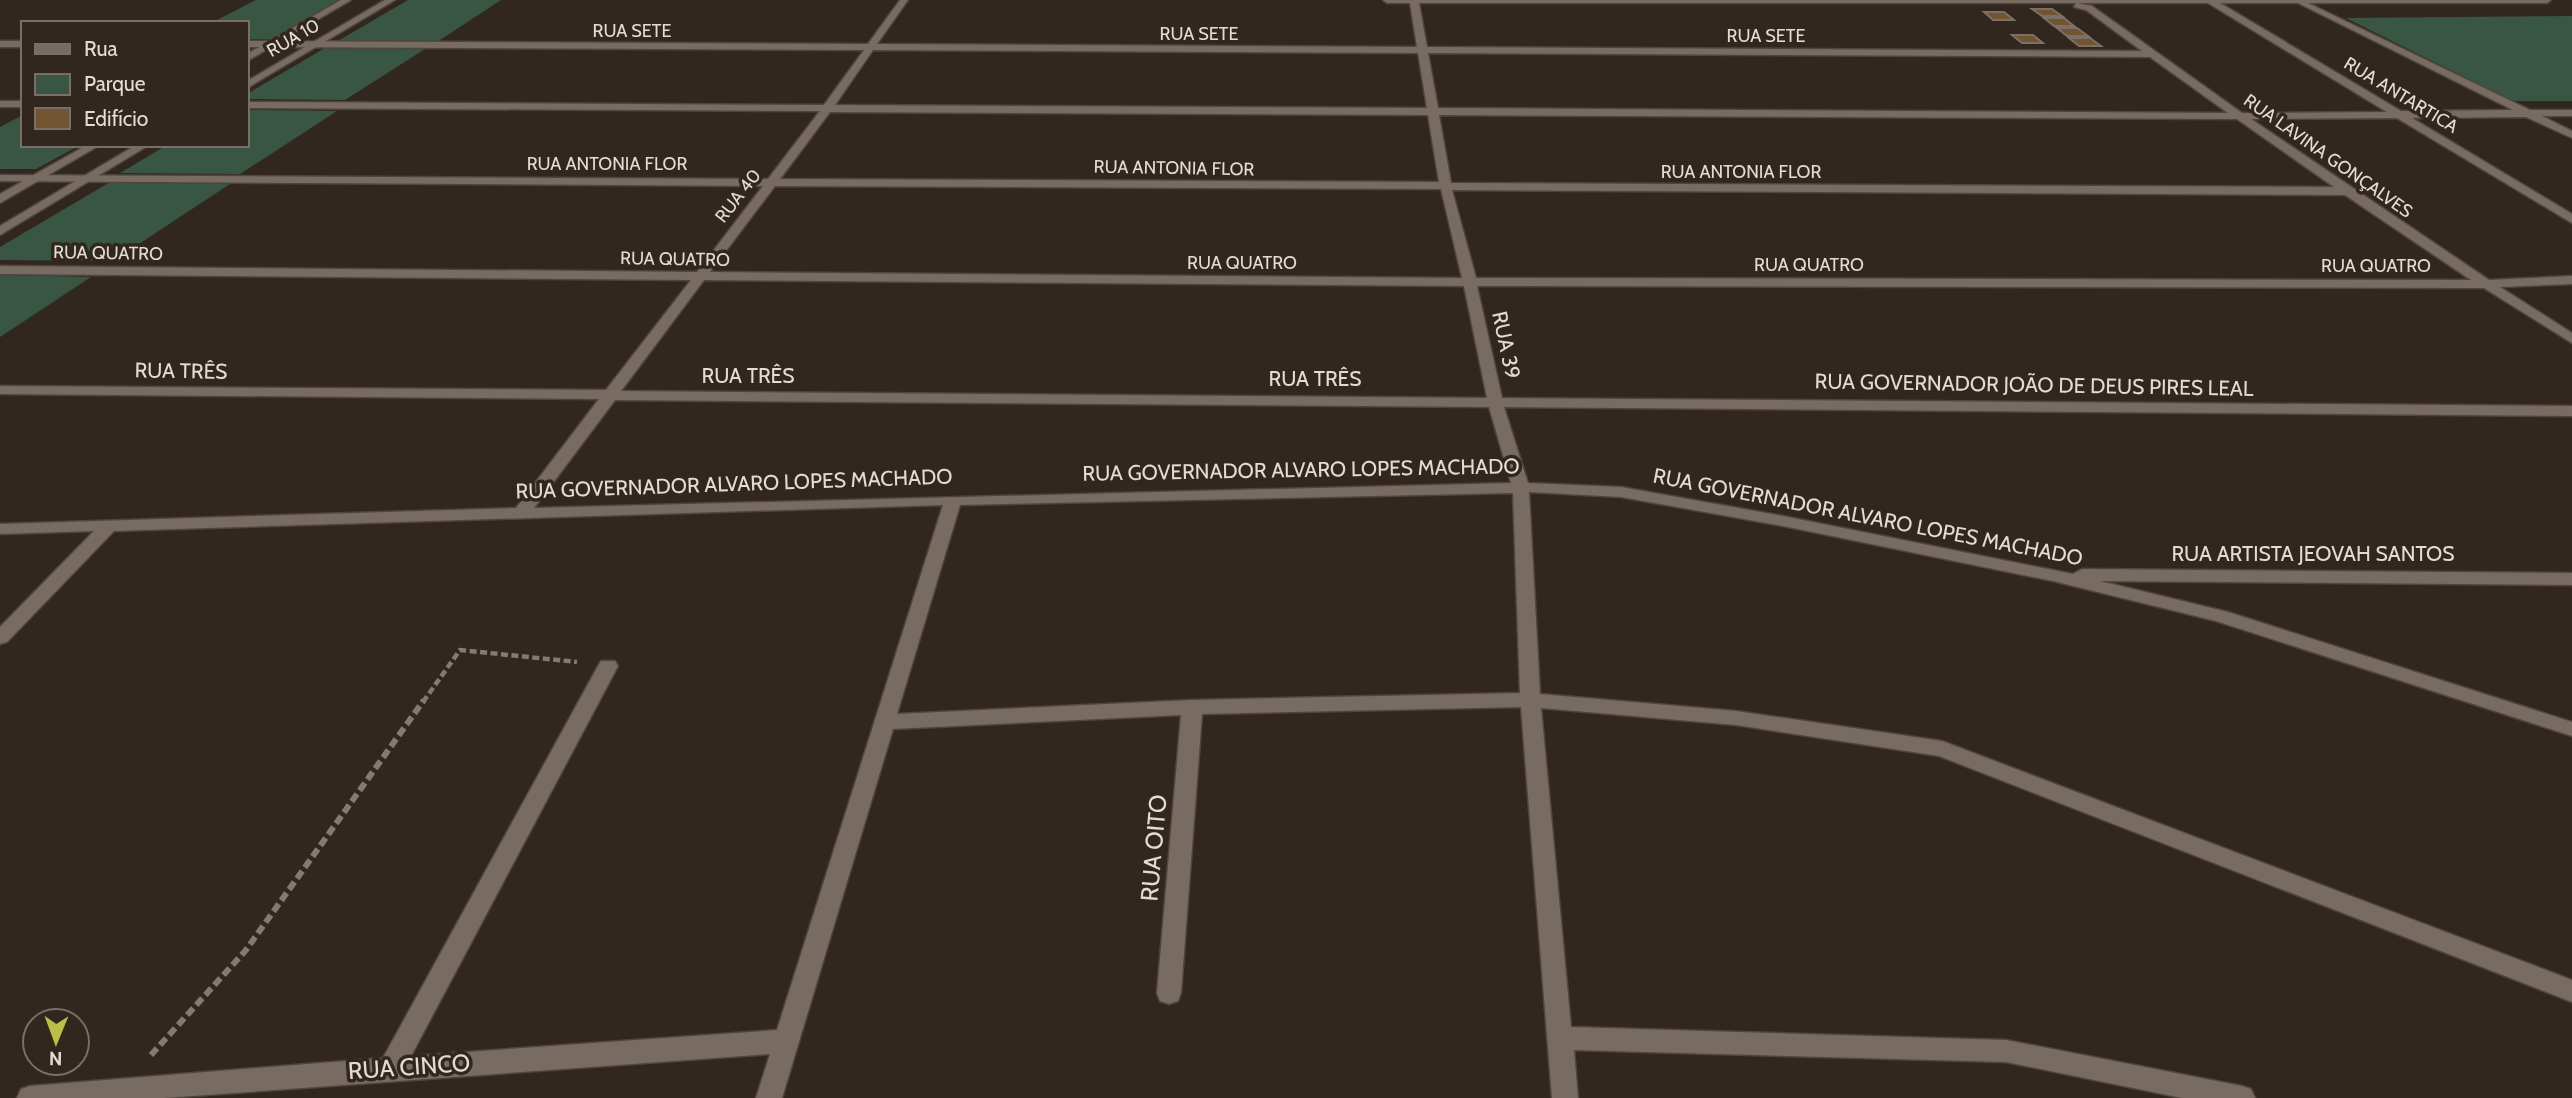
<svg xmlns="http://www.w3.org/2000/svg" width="2572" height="1098" font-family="Cabin,sans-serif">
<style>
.green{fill:#395645}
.building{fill:#715533;stroke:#7a7065;stroke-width:2}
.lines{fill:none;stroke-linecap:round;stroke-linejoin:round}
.minor-casing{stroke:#4e453e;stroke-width:3}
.tertiary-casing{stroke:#4e453e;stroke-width:3}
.path-far1{stroke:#837a73;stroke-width:4.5;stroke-dasharray:7 3.5;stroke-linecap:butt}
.path{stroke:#837a73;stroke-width:6;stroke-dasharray:9 4.5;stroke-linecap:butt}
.minor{fill:#786b62;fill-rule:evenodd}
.tertiary{fill:#786b62;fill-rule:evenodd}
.labels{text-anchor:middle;stroke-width:7;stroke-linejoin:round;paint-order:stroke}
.far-street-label{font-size:18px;fill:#e3dbd6;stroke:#32271f}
.street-label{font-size:21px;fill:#e3dbd6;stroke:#32271f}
.near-street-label{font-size:24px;fill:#e3dbd6;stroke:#32271f}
</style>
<rect width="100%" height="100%" fill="#32271f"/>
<g class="green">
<polygon points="256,0 342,0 272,39 247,39 247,23 211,23"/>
<polygon points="408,0 501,0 437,42 338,41"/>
<polygon points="2572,16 2572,101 2512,101 2346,18"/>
<polygon points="325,48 425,49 345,100 247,99 247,94"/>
<polygon points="247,110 337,111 240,174 120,173 167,145 247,145"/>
<polygon points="23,115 23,145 80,145 36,169 0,169 0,127"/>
<polygon points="112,181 233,182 113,261 0,260 0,247"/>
<polygon points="0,275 91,277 0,337"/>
</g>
<g class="building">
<polygon points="2032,9 2052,9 2062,16 2042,16"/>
<polygon points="1984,12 2004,12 2014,20 1993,20"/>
<polygon points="2044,18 2064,18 2074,26 2054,26"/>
<polygon points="2057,28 2077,28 2088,36 2067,36"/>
<polygon points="2012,35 2033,35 2043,43 2022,43"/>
<polygon points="2069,38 2090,38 2101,46 2079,46"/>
</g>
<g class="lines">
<defs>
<g id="minor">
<path d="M900 0H908L877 44 1417 47 1410 3H1387L1383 0H2551L2547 3H2308L2530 110H2572V116H2542L2572 131V138L2526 117 2412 118 2572 214V223L2397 118 2251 119 2489 280 2572 276V284L2500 287 2572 333V343L2484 288 1477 286 1502 398 2572 406V416L1504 407 1528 483 1621 487 1783 516 2073 574 2082 569 2572 573V585L2100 581 2228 612 2572 722V736L2216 621 2053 581 1783 526 1621 497 1529 492 1540 694 1736 711 1942 741 2572 980V1002L1939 756 1736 725 1541 708 1571 1027 2006 1040 2242 1086 2251 1089 2255 1098H2182L2006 1062 1574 1050 1578 1098H1552L1521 707 1202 714 1181 993 1178 1001 1169 1004 1160 1001 1157 993 1181 715 893 729 782 1098H756L770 1054 165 1098H17L21 1089 30 1086 383 1058 598 666 601 661H615L618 666 411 1056 777 1030 943 505 114 531 7 642 0 644V627L94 531 0 534V524L516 508 599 399 0 394V386L606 390 691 280 0 274V266L697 272 763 186 0 181V175L768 179 820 111 247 108V102L824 105 864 50 247 47V41L868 44ZM1419 3H2076L2074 7 2086 10 2142 51 1427 47ZM2078 3H2208L2387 112 2242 113 2092 6ZM2220 3H2298L2513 110 2401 111ZM873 50 1418 53 1427 108 835 105ZM1428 53 2150 57 2228 113 1438 108ZM830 112 1428 115 1439 182 780 179ZM1439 115 2237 119 2334 187 1451 183ZM775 186 1441 189 1462 278 710 272ZM1452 190 2345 195 2471 280 1476 278ZM704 280 1464 286 1487 398 621 391ZM615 400 1489 407 1511 483 534 508ZM1513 493 1520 693 1192 700 897 714 960 505Z"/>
<rect x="0" y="41" width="23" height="6"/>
<rect x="0" y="101" width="23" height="6"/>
</g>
<g id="tertiary">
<polygon points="341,0 351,0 247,61 247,54"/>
<polygon points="385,0 395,0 247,88 247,81"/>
<polygon points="87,145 100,145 0,203 0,194"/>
<polygon points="136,145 149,145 0,235 0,226"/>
</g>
</defs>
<use href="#minor" class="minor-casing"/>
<use href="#tertiary" class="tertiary-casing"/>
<polyline class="path-far1" points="423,702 460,650 577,662"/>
<polyline class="path" points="151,1055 246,950 424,700"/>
<use href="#minor" class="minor"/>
<use href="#tertiary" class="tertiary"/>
</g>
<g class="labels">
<g class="far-street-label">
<text x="632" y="37">RUA SETE</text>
<text x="1199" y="40">RUA SETE</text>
<text x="1766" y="42">RUA SETE</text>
<text transform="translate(293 38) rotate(-30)" y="6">RUA 10</text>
<text transform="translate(2401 95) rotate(31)" y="6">RUA ANTARTICA</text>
<text transform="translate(2328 156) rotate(35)" y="6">RUA LAVINA GONÇALVES</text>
<text x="607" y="170">RUA ANTONIA FLOR</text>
<text transform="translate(1174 168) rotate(1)" y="6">RUA ANTONIA FLOR</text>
<text x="1741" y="178">RUA ANTONIA FLOR</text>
<text transform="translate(738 196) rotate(-52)" y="6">RUA 40</text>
<text transform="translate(108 253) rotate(1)" y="6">RUA QUATRO</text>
<text transform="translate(675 259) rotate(1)" y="6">RUA QUATRO</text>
<text x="1242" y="269">RUA QUATRO</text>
<text x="1809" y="271">RUA QUATRO</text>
<text x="2376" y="272">RUA QUATRO</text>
</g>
<g class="street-label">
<text transform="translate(1506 345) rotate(78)" y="7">RUA 39</text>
<text transform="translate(181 371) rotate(1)" y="7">RUA TRÊS</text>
<text x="748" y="383">RUA TRÊS</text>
<text x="1315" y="386">RUA TRÊS</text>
<text transform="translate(2034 385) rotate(1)" y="7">RUA GOVERNADOR JOÃO DE DEUS PIRES LEAL</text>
<text transform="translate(1301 470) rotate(-1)" y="7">RUA GOVERNADOR ALVARO LOPES MACHADO</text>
<text transform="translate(734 484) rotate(-2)" y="7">RUA GOVERNADOR ALVARO LOPES MACHADO</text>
<text transform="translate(1868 517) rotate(11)" y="7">RUA GOVERNADOR ALVARO LOPES MACHADO</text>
<text x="2313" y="561">RUA ARTISTA JEOVAH SANTOS</text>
</g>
<g class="near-street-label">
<text transform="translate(1154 848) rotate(-85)" y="8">RUA OITO</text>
<text transform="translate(409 1067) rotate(-4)" y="8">RUA CINCO</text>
</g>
</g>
<rect x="21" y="21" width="228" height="126" fill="#32271f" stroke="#796f68" stroke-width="2"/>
<rect x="35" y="44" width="35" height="10" fill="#786b62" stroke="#796f68" stroke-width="2"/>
<text x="84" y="56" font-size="21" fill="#e3dbd6">Rua</text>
<rect x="35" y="74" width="35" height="21" fill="#395645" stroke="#796f68" stroke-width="2"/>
<text x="84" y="91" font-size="21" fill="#e3dbd6">Parque</text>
<rect x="35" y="108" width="35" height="21" fill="#715533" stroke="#796f68" stroke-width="2"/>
<text x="84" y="126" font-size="21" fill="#e3dbd6">Edifício</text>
<g transform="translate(56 1042) rotate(181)"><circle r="33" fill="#32271f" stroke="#796f68" stroke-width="2"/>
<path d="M0-5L12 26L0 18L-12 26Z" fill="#bac046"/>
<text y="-10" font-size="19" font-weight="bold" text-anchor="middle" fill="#e3dbd6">N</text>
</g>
</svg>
